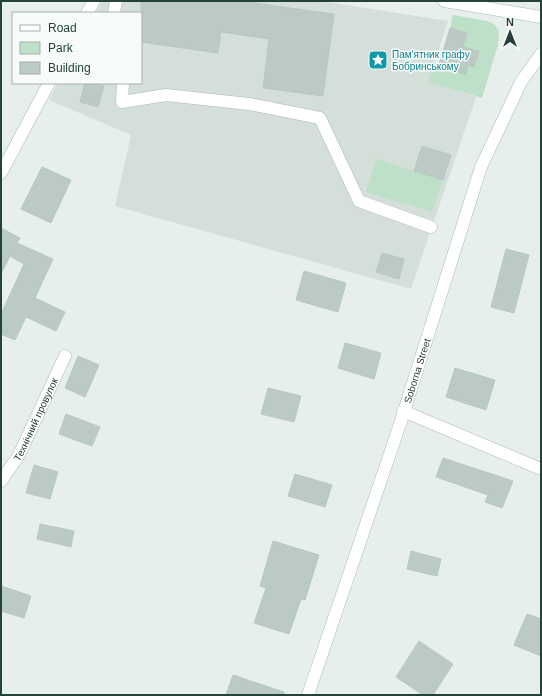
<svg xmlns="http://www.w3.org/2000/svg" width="542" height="696" font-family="Helvetica,sans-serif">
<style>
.built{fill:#d4dfda}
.green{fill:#bfe0c8}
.building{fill:#bbcac4;stroke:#b8c9c2}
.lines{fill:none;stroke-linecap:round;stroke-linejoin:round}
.lane-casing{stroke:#a8b8b2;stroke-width:13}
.street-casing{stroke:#a8b8b2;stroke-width:13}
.secondary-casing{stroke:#a4bbb3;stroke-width:13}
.lane{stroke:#fff;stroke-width:12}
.street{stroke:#fff;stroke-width:12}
.secondary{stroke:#fff;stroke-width:12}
.labels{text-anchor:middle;stroke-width:3;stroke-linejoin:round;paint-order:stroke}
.culture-label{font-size:10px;fill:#0d838f;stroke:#f7fbf9;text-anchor:start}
.street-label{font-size:10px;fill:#24423a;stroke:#f7fbf9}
</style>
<rect width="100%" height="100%" fill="#e6efeb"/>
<polygon class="built" points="102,1 321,1 448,21 428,81 476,97 411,289 115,206 131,135 49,100 58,83 141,83 141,13 96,13"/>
<g class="green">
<polygon points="453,15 487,21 494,24 499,31 498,45 482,98 428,82 434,63 455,70 467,33 450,28"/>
<polygon points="376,159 443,180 432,212 366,192"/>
</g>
<g class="building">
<polygon points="141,1 240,1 334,14 323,96 263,88 269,39 221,32 218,53 141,42"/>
<polygon points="450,28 467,33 463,47 479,51 474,67 467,65 466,75 439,64"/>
<polygon points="85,83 94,83 104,86 98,107 80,102"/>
<polygon points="422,146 451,155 443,180 414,171"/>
<polygon points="42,167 71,180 51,223 21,209"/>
<polygon points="1,228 20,238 17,243 53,259 35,298 65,312 56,331 26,317 15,340 1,334 1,314 24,264 10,256 1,274"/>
<polygon points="506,249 529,255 514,313 491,307"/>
<polygon points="382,253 404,259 399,279 376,272"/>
<polygon points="304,271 346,283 338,312 296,300"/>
<polygon points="345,343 381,353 374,379 338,368"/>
<polygon points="78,356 99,365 85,397 65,388"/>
<polygon points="455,368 495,380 486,410 446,397"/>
<polygon points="268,388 301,396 294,422 261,414"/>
<polygon points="66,414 100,427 92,446 59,434"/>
<polygon points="443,458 513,481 502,508 485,502 488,495 436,477"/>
<polygon points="34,465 58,472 50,499 26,493"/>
<polygon points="295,474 332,485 325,507 288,496"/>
<polygon points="40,524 74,531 71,547 37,539"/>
<polygon points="273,541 319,555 305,600 301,599 289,634 254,623 266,588 260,586"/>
<polygon points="411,551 441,559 437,576 407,569"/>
<polygon points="1,586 31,596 24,618 1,611"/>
<polygon points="527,614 541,619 541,656 514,645"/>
<polygon points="419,641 453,664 433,695 423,695 396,677"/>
<polygon points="233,675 284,692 284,695 226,695"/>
</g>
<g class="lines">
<defs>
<g id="lane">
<polyline points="114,13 116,1"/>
<polyline points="123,83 122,102 166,95 249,104 320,118 359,201 431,227"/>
</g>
<g id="street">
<polyline points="444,1 541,17"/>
<polyline points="87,13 94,1"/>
<polyline points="1,173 49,83"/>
<polyline points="403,411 541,469"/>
<path id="s1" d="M1 481 19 455 65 356"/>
</g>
<g id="secondary">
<path id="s2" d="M308 695 401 421 481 167 521 82 541 54"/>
</g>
</defs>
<use href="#lane" class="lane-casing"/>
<use href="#street" class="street-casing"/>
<use href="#secondary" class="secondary-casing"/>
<use href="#lane" class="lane"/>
<use href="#street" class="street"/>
<use href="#secondary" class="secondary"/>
</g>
<defs>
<symbol id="sight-square" viewBox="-11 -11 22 22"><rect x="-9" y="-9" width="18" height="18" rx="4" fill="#0f9aa8" stroke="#f7fbf9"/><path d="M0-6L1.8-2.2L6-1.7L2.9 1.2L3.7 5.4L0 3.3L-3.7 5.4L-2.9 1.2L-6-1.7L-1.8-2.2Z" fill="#fff"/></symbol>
</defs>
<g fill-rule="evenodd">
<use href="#sight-square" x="367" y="49" width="22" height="22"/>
</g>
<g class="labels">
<g class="culture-label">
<text x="392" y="58">Пам'ятник графу<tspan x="392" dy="12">Бобринському</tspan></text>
</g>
<g class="street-label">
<text dy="4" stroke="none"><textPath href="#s2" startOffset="342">Soborna Street</textPath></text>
<text dy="4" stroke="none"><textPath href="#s1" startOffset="71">Технічний провулок</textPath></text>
</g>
</g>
<rect width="542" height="696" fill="none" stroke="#24423a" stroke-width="4"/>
<rect x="12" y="12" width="130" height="72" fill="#f7fbf9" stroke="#a3b1ad"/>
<rect x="20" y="25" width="20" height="6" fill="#ffffff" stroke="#a3b1ad"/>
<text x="48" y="32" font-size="12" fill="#24423a">Road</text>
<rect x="20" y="42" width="20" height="12" fill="#bfe0c8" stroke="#a3b1ad"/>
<text x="48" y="52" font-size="12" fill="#24423a">Park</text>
<rect x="20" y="62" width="20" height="12" fill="#bbcac4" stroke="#a3b1ad"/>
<text x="48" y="72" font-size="12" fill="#24423a">Building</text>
<g transform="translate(510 32)" stroke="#f7fbf9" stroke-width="3" paint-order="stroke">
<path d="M0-3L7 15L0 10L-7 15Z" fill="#24423a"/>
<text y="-6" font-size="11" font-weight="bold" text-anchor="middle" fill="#24423a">N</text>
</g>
</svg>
